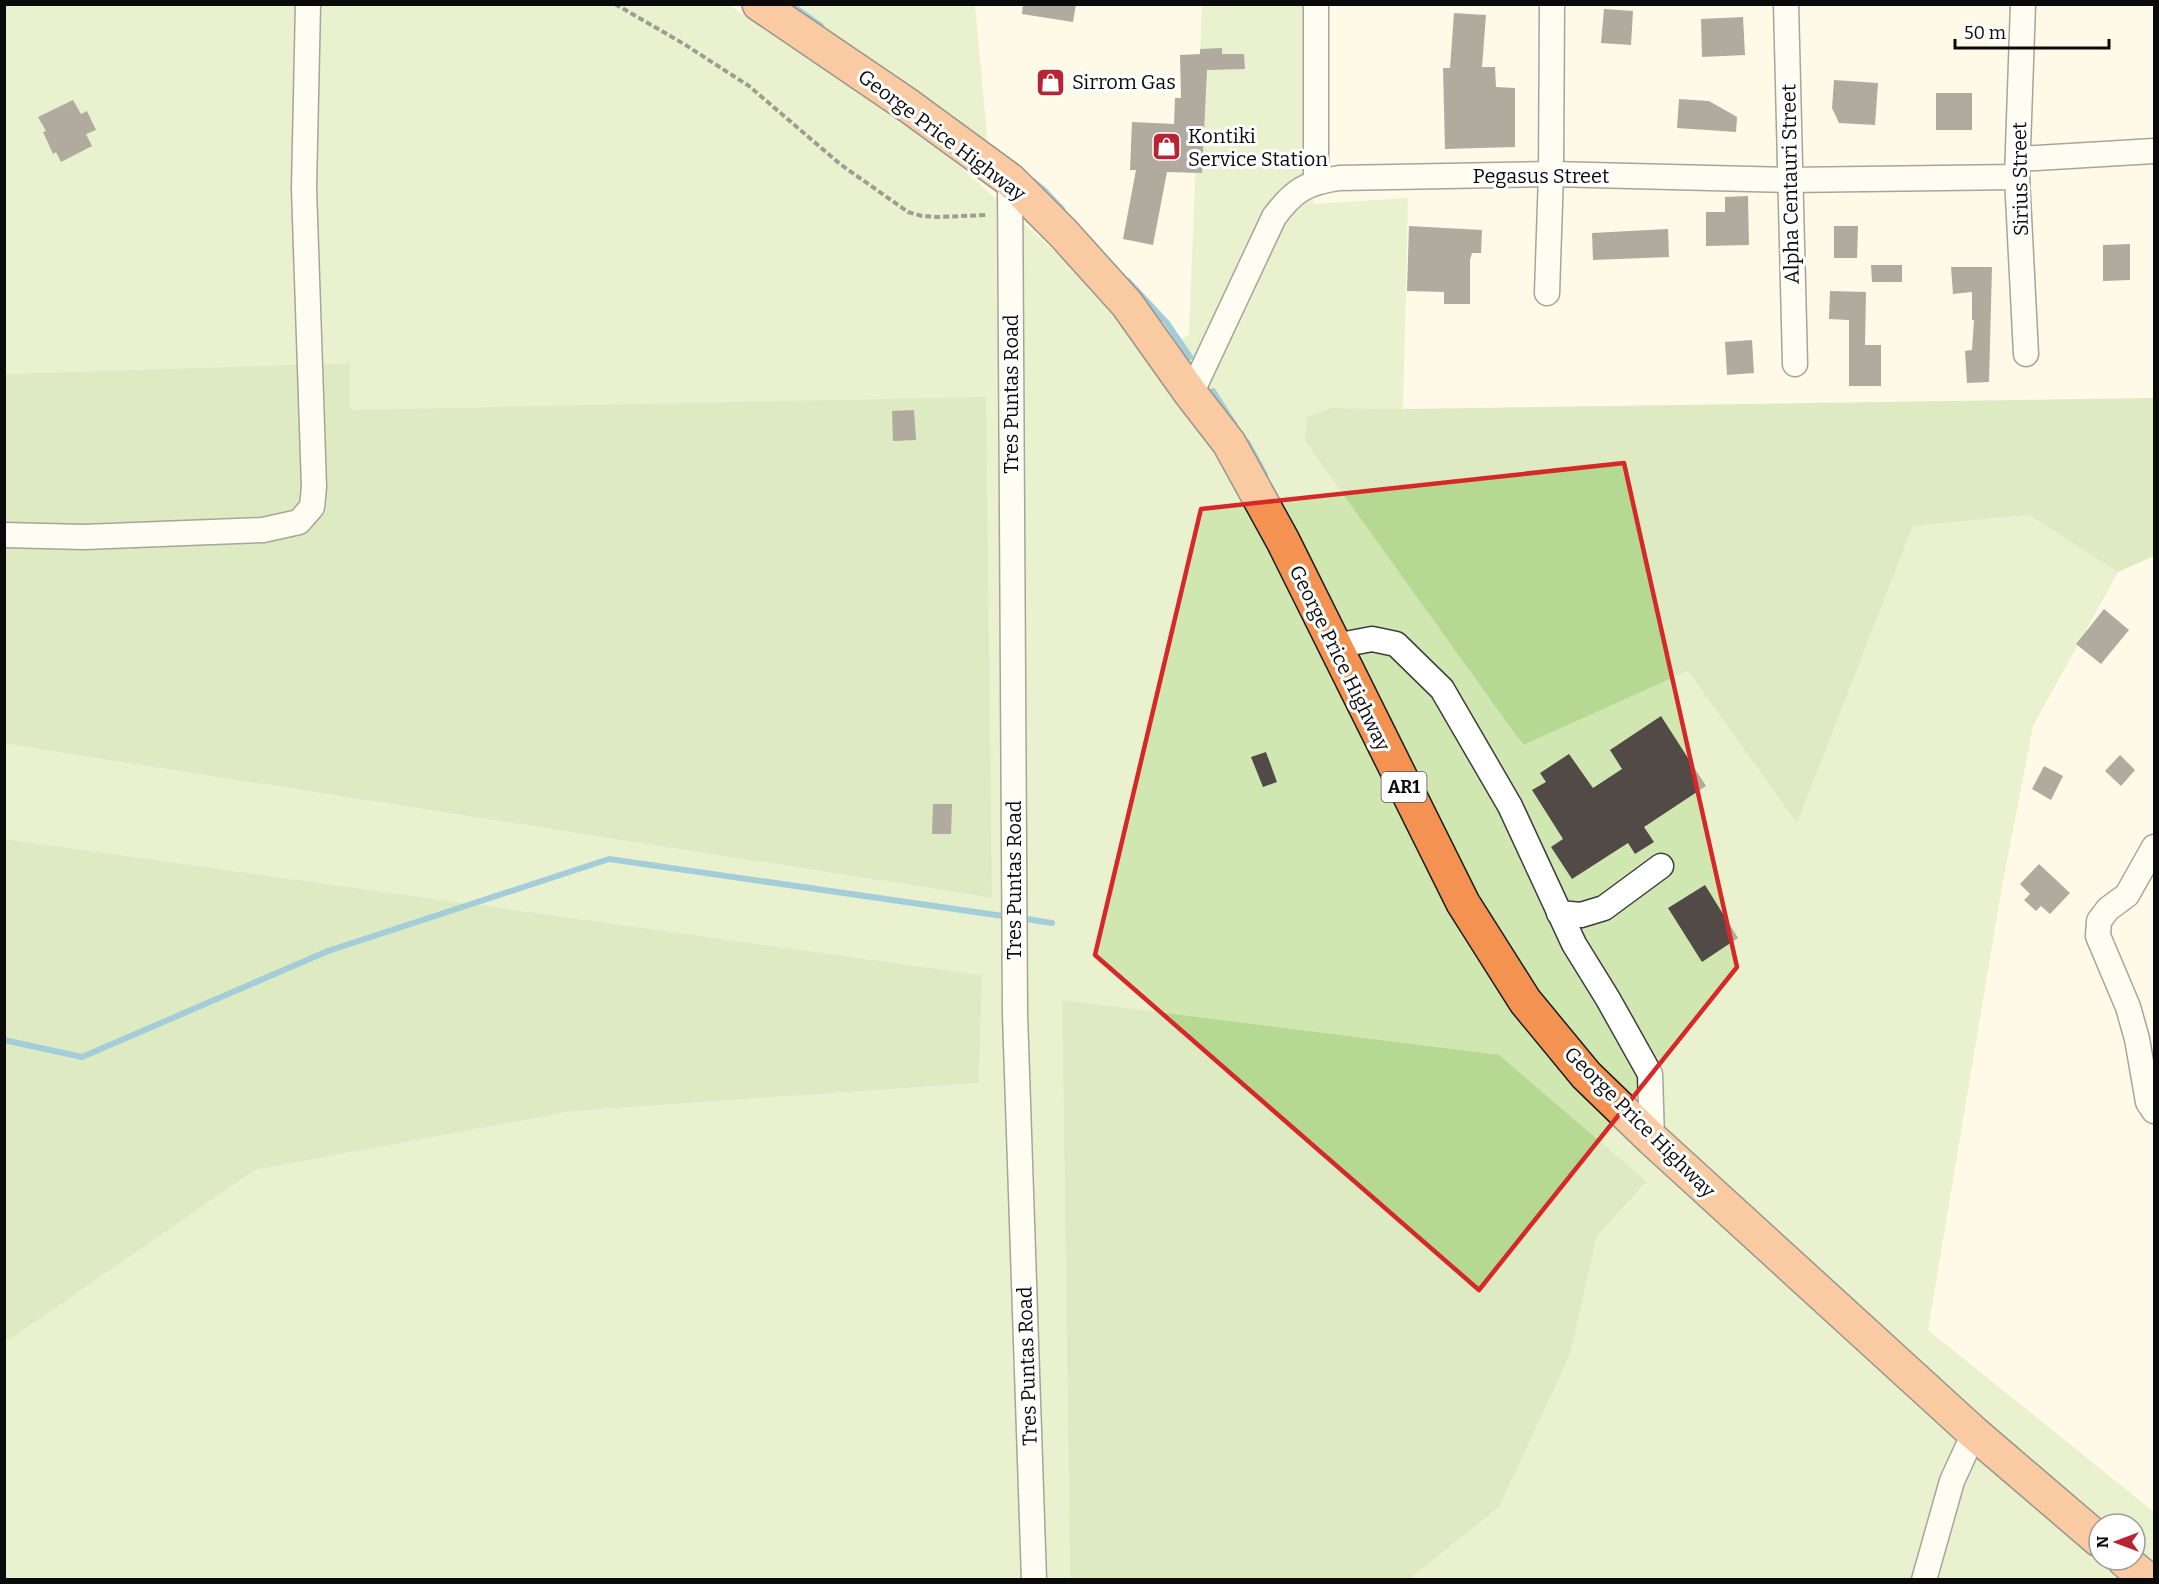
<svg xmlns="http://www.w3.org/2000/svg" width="2159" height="1584" font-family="Bitter,serif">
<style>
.green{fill:#d1e7b2;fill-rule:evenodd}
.forest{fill:#b5d892}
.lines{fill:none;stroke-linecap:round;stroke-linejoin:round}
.stream{stroke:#3597cb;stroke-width:6}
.building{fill:#524a46}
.minor-casing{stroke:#3d3d3d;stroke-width:27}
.highway-casing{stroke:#1b1b1b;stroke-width:36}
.path{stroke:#2c2c2c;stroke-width:4;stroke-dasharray:6 3;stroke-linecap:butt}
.minor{stroke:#fff;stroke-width:24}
.highway{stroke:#f39251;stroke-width:33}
.marked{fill:none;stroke:#d62828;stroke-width:4.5;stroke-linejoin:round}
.labels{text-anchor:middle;stroke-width:6;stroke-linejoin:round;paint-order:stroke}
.shield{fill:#fff;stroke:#545454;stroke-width:1.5}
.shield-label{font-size:18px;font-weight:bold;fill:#0a0a0a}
.poi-label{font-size:20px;fill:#0a0a0a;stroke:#fff;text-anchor:start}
.street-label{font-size:20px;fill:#0a0a0a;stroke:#fff}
</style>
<rect width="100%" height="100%" fill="#fff9e7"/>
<g class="green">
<path d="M5 5H729L892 113 957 164 1062 258 1134 339 1169 345 1189 335 1202 5H1312L1313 204 1408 198 1403 409 1332 408 1522 745 1688 671 1797 822 1913 526 2029 515 2118 572 2033 726 2001 892 1928 1330 2154 1512V1579H1409L1499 1507 1570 1355 1597 1236 1647 1183 1062 1000 1070 1579H5V1339L9 1340 255 1170 574 1111 979 1083 982 975 5 839 4 744 991 898 350 410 349 363 5 374ZM2099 1524H2135V1560H2099Z"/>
<polygon points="775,5 975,5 989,157"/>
</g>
<g class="forest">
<polygon points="350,363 350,410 986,397 992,898 5,744 4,374"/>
<polygon points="2154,398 2154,556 2118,572 2029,515 1913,526 1797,823 1688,671 1523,745 1305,441 1307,417 1332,408 1403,409"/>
<polygon points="5,839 982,975 979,1083 574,1111 255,1170 9,1340 5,1339"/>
<polygon points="1062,1000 1499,1055 1647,1182 1597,1236 1570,1355 1499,1507 1409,1579 1070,1579"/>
</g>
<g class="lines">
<g class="stream">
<polyline points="790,4 821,26"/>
<polyline points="1033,181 1044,190 1062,209"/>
<polyline points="1128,281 1167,323 1190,357"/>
<polyline points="1213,391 1234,424"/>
<polyline points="1247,442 1265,475"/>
<polyline points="1020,918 1052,923"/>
<polyline points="4,1040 82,1057 328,951 609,859 1010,917"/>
</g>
</g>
<g class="building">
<polygon points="1023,4 1076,4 1073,22 1022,14"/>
<polygon points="1604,9 1633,11 1631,45 1601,43"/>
<polygon points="1454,13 1486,15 1482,67 1495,67 1496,87 1515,88 1515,147 1445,149 1443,68 1450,68"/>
<polygon points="1743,17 1745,55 1702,57 1701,19"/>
<polygon points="1222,48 1222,54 1244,54 1245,69 1207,70 1202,173 1167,172 1153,245 1123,239 1136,170 1130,170 1132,122 1174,124 1175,98 1181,98 1180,55 1200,54 1200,49"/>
<polygon points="1834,80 1878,83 1875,125 1839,123 1832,108"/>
<rect x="1936" y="93" width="36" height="37"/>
<polygon points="1679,99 1709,101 1737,117 1736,132 1677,128"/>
<polygon points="73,100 81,114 87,111 96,130 86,134 92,146 61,162 56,152 53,154 43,132 46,131 38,117"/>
<polygon points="1748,196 1749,245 1706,246 1706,212 1725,212 1725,197"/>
<polygon points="1409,226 1482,230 1481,253 1472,253 1470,260 1470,304 1444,304 1444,292 1407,291"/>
<polygon points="1834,226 1858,226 1857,258 1834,258"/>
<polygon points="1668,229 1669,257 1593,260 1592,233"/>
<polygon points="2130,244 2130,280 2103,281 2103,245"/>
<polygon points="1871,265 1902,265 1902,282 1872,282"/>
<polygon points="1951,267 1992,267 1989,382 1967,383 1965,351 1972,350 1974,320 1972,320 1972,292 1953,294"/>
<polygon points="1830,291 1866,292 1865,345 1881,345 1881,386 1849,386 1849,320 1829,319"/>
<polygon points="1752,340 1754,373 1727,375 1725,342"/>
<polygon points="914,410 916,440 893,441 892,411"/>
<polygon points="2104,609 2129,630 2101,664 2076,644"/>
<polygon points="1661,716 1706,786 1644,827 1654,842 1635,854 1628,843 1572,879 1551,847 1563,839 1532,790 1546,782 1540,773 1569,754 1593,788 1622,769 1610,750"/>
<polygon points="1266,752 1277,782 1263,787 1251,757"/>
<polygon points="2120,755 2135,770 2121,786 2105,771"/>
<polygon points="2044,766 2063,776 2051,800 2032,789"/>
<polygon points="933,804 952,804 951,834 932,834"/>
<polygon points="2039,864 2070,893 2050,914 2041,906 2036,911 2024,900 2030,894 2020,884"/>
<polygon points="1705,885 1738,938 1702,962 1668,908"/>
</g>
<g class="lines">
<defs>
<g id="minor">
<polyline points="1786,4 1795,364"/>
<polyline points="2023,4 2017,177 2026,354"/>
<polyline points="2018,159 2154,151"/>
<polyline points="1010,180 1015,1014 1034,1580"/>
<polyline points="1316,182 1316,4"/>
<polyline points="1547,293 1551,174 1552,4"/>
<path d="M1191 394 1274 217C1294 190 1306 183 1339 178L1551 174 1789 180 2017 177"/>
<polyline points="4,535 84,537 263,530 299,522 312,507 314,487 304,188 308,4"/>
<polyline points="1335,646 1372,639 1396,644 1442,689 1510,806 1574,944 1608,999 1650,1074 1652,1139"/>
<polyline points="2154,847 2127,895 2108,909 2099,921 2098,936 2128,1007 2137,1039 2148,1102 2154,1111"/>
<polyline points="1559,913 1581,915 1604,908 1661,866"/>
<polyline points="1924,1580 1952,1481 1974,1433"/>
</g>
<g id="highway">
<polyline points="759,4 909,106 1010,180 1063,233 1127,304 1191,394 1229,443 1283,541 1463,903 1525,1001 1586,1075 1652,1139 1974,1433 2099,1540"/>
<polyline points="2124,1560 2148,1580"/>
</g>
</defs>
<use href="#minor" class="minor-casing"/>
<use href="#highway" class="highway-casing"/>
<polyline class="path" points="615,4 684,44 749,86 840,164 908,212 922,216 937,217 988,215"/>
<use href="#minor" class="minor"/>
<use href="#highway" class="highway"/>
</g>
<path d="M0 0H2159V1584H0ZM1624 463 1737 967 1479 1290 1095 955 1201 509Z" fill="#fff9e7" fill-opacity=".55" fill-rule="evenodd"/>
<path class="marked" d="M1624 463 1737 967 1479 1290 1095 955 1201 509Z"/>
<defs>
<symbol id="shop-square" viewBox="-11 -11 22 22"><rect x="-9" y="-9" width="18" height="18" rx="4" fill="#b72534" stroke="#fff"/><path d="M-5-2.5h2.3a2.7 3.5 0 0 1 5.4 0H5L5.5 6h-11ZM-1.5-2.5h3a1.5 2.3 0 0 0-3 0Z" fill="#fff"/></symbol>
</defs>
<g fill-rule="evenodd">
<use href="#shop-square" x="1034" y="66" width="33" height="33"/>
<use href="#shop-square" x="1150" y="130" width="33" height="33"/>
</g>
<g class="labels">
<rect class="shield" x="1381.5" y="772" width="45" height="30" rx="4.5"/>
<g class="shield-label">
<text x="1404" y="793">AR1</text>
</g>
<g class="poi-label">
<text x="1072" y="89">Sirrom Gas</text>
<text x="1188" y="143">Kontiki<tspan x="1188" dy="23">Service Station</tspan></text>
</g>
<g class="street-label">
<text transform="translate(942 135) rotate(37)" y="7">George Price Highway</text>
<text x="1541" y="183">Pegasus Street</text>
<text transform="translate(2020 179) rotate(-91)" y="7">Sirius Street</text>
<text transform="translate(1790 184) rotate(-91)" y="7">Alpha Centauri Street</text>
<text transform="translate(1011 394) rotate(-90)" y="7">Tres Puntas Road</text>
<text transform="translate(1340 658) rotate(64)" y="7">George Price Highway</text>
<text transform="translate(1014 880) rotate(-90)" y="7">Tres Puntas Road</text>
<text transform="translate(1640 1122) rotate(45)" y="7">George Price Highway</text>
<text transform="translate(1027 1366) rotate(-92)" y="7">Tres Puntas Road</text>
</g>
</g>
<rect width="2159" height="1584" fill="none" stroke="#0a0a0a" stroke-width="12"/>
<g transform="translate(2117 1542) rotate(270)"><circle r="28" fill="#ffffff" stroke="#9d9d9d" stroke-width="1.5"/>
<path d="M0-4.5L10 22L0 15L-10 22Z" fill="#b72534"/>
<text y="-9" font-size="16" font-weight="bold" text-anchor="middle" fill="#0a0a0a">N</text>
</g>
<path d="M1955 39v9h154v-9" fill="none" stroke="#0a0a0a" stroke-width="3"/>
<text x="1964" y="39" font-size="18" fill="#0a0a0a" stroke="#ffffff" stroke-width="4.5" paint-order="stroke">50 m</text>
</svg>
